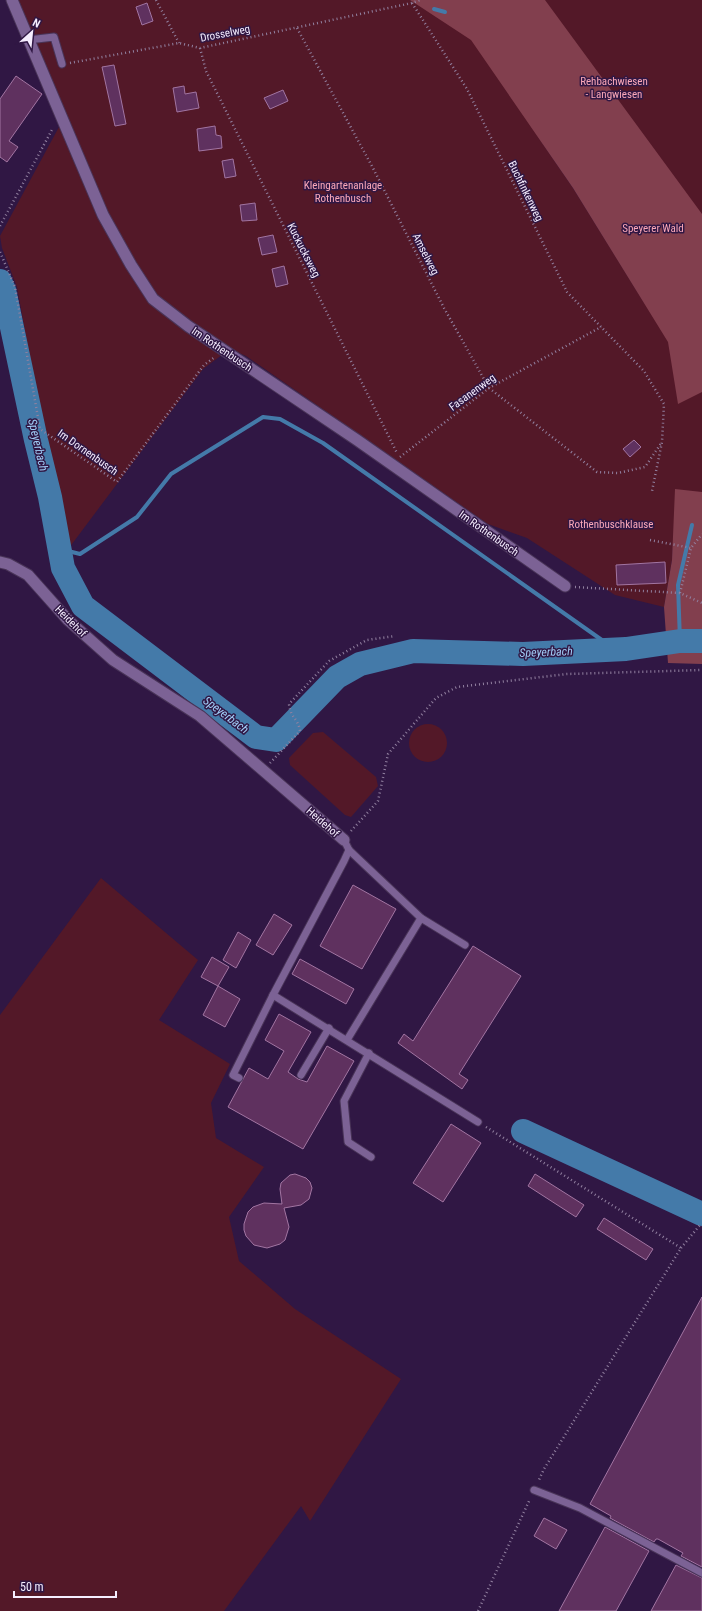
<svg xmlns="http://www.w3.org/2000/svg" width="702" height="1611" font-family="'Roboto Condensed',sans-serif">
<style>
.green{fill:#531828;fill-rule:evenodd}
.forest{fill:#823f4e}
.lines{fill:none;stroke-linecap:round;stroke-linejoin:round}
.stream{stroke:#447aa9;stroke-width:4}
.river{stroke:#447aa9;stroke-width:24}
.building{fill:#5f315f;stroke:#a275a2}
.service-casing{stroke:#493458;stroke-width:9}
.minor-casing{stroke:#493458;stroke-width:13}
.path{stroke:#9281a0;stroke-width:2.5;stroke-dasharray:1 3;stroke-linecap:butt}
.service{stroke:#7c6295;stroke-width:7}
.minor{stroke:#7c6295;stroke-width:11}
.labels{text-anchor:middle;stroke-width:3;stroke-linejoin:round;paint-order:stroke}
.street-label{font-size:11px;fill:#f5edfe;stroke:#301744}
.park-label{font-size:11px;fill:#fba8b8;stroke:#301744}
.water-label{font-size:12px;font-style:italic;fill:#a1cdf7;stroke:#301744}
</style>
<rect width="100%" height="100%" fill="#301744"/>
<g class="green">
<path d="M18 0H702V648L676 597 675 517 672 560 664 607 615 595 527 538 488 524 246 356 230 349 203 369 69 548 43 429 17 287 2 248 0 236 66 114ZM536 134 639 277 645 304 573 188Z"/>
<circle cx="428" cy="743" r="19"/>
<polygon points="323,732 376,777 378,786 351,817 345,815 290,765 289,758 313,733"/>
<polygon points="101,878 198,960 159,1020 230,1064 211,1103 216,1138 264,1167 229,1217 239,1261 295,1309 401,1379 310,1521 301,1506 224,1611 0,1611 0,1015"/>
</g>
<g class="forest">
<polygon points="410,0 545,0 702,214 702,392 678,404 668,342 573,188 471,40"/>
<polygon points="675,489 702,492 702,664 668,663 664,607 672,560"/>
</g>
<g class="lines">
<g class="stream">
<polyline points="434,9 445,12"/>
<polyline points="60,549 80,554 137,517 171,474 263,417 280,419 323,443 616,650"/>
<polyline points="680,641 678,585 692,525"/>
</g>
<g class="river">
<polyline points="0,281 4,290 36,440 50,497 63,568 83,606 256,737 276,740 337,677 360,664 413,651 523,654 626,649 680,641 702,641"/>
<polyline points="523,1131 702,1214"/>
</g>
</g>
<g class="building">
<polygon points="147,3 153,21 142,25 136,7"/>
<polygon points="114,65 126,124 115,126 102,67"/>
<polygon points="16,76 42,94 9,141 18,147 7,162 0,157 0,99"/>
<polygon points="184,86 185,94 196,92 199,108 177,112 173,88"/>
<polygon points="283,90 288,101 270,109 264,98"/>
<polygon points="215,126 216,135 221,136 222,148 199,151 197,129"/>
<polygon points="233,159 236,176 225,178 222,161"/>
<polygon points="255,203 257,220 242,221 240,205"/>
<polygon points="273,235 277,252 262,255 258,238"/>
<polygon points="284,266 288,284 276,287 272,269"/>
<polygon points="634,440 641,447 630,457 623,449"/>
<polygon points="665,562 666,583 617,585 616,565"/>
<polygon points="353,885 396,909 362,969 320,946"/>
<polygon points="274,914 292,925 273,955 256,945"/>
<polygon points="238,932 251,940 236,968 223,960"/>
<polygon points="473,946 521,976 459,1074 468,1080 462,1089 398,1043 404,1034 413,1041"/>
<polygon points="212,957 229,967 218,986 201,977"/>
<polygon points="300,959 354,989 346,1004 292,974"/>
<polygon points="218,986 240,999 225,1027 203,1015"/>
<polygon points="279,1014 311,1032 288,1072 298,1079 307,1082 327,1046 354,1061 303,1149 228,1107 249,1068 268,1079 284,1051 265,1040"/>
<polygon points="451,1124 481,1143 443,1202 413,1183"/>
<polygon points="295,1174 306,1178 310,1182 312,1188 309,1199 301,1205 284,1208 289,1227 285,1240 280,1244 267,1248 254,1245 246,1236 244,1230 244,1224 248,1212 253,1207 264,1203 282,1204 280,1189 281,1183 290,1175"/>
<polygon points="535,1174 584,1205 576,1217 528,1186"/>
<polygon points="604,1218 653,1249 646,1260 597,1229"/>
<polygon points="702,1297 702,1567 681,1556 683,1553 658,1539 656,1539 654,1542 610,1518 611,1516 590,1504"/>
<polygon points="544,1518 567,1530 556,1549 534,1536"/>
<polygon points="605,1527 649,1551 616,1611 559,1611"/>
<polygon points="676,1565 702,1578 702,1611 651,1611"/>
</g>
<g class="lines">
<defs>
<g id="service">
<polyline points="28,40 54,37 62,64"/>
<polyline points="344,840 349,850 344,861 273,995 478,1122"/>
<polyline points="349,850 421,918 465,945"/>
<polyline points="347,1040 421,918"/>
<polyline points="369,1053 344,1101 348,1142 371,1157"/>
<polyline points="301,1075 329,1028"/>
<polyline points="239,1078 233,1075 273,995"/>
<polyline points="534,1490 580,1508 702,1573"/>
</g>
<g id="minor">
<polyline points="12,0 103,215 131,265 153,299 188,326 357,440 565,586"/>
<polyline points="0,562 8,564 28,575 68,620 113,660 200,716 344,840"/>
</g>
</defs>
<use href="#service" class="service-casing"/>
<use href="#minor" class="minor-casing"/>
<g class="path">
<polyline points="156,0 179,43"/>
<polyline points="412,3 467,89 567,292 644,371 664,404 662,442 652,491"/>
<polyline points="297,28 374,170 444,308 489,388 597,472 618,473 645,467 662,442"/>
<polyline points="200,48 206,71 397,453"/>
<polyline points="70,63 179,43 200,48 412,3 420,0"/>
<polyline points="0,226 53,128"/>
<polyline points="0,252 15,287 40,429 117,482 204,365 215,357"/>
<polyline points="400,457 489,388 601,327"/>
<polyline points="650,540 691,548"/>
<polyline points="575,587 680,593 702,603"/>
<polyline points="680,593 691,548 702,534"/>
<path d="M270 763 300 731C298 718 291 719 289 704L329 661 367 640 395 636"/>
<polyline points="351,831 378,801 388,754 436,698 457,687 567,674 702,670"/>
<polyline points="486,1127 681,1248 544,1469 538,1482"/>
<polyline points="681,1248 700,1225 702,1226"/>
<polyline points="478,1611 530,1499"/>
</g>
<use href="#service" class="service"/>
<use href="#minor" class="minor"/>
</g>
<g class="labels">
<g class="street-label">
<text transform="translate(225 33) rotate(-11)" y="4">Drosselweg</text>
<text transform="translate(526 191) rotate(64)" y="4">Buchfinkenweg</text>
<text transform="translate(304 250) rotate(63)" y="4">Kuckucksweg</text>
<text transform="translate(426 254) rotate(63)" y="4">Amselweg</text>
<text transform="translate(222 349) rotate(34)" y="4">Im Rothenbusch</text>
<text transform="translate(472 392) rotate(-36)" y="4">Fasanenweg</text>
<text transform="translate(88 452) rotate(35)" y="4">Im Dornenbusch</text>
<text transform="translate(489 533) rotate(35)" y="4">Im Rothenbusch</text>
<text transform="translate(71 621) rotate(45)" y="4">Heidehof</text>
<text transform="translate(323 822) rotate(41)" y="4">Heidehof</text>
</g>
<g class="park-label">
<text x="614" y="85">Rehbachwiesen<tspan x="614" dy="13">- Langwiesen</tspan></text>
<text x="343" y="189">Kleingartenanlage<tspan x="343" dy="13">Rothenbusch</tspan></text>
<text x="653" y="232">Speyerer Wald</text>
<text x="611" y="528">Rothenbuschklause</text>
</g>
<g class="water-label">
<text transform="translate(38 445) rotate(77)" y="4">Speyerbach</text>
<text transform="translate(546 652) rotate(-2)" y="4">Speyerbach</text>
<text transform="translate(226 715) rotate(37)" y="4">Speyerbach</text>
</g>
</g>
<g transform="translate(32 32) rotate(27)" stroke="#301744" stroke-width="3" paint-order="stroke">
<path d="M0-3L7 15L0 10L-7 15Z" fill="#f5edfe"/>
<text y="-6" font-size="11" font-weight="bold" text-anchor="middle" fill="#f5edfe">N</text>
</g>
<path d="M14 1591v6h102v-6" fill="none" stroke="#f5edfe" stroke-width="2"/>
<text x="20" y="1591" font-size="12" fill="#f5edfe" stroke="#301744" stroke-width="3" paint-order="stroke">50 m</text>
</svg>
